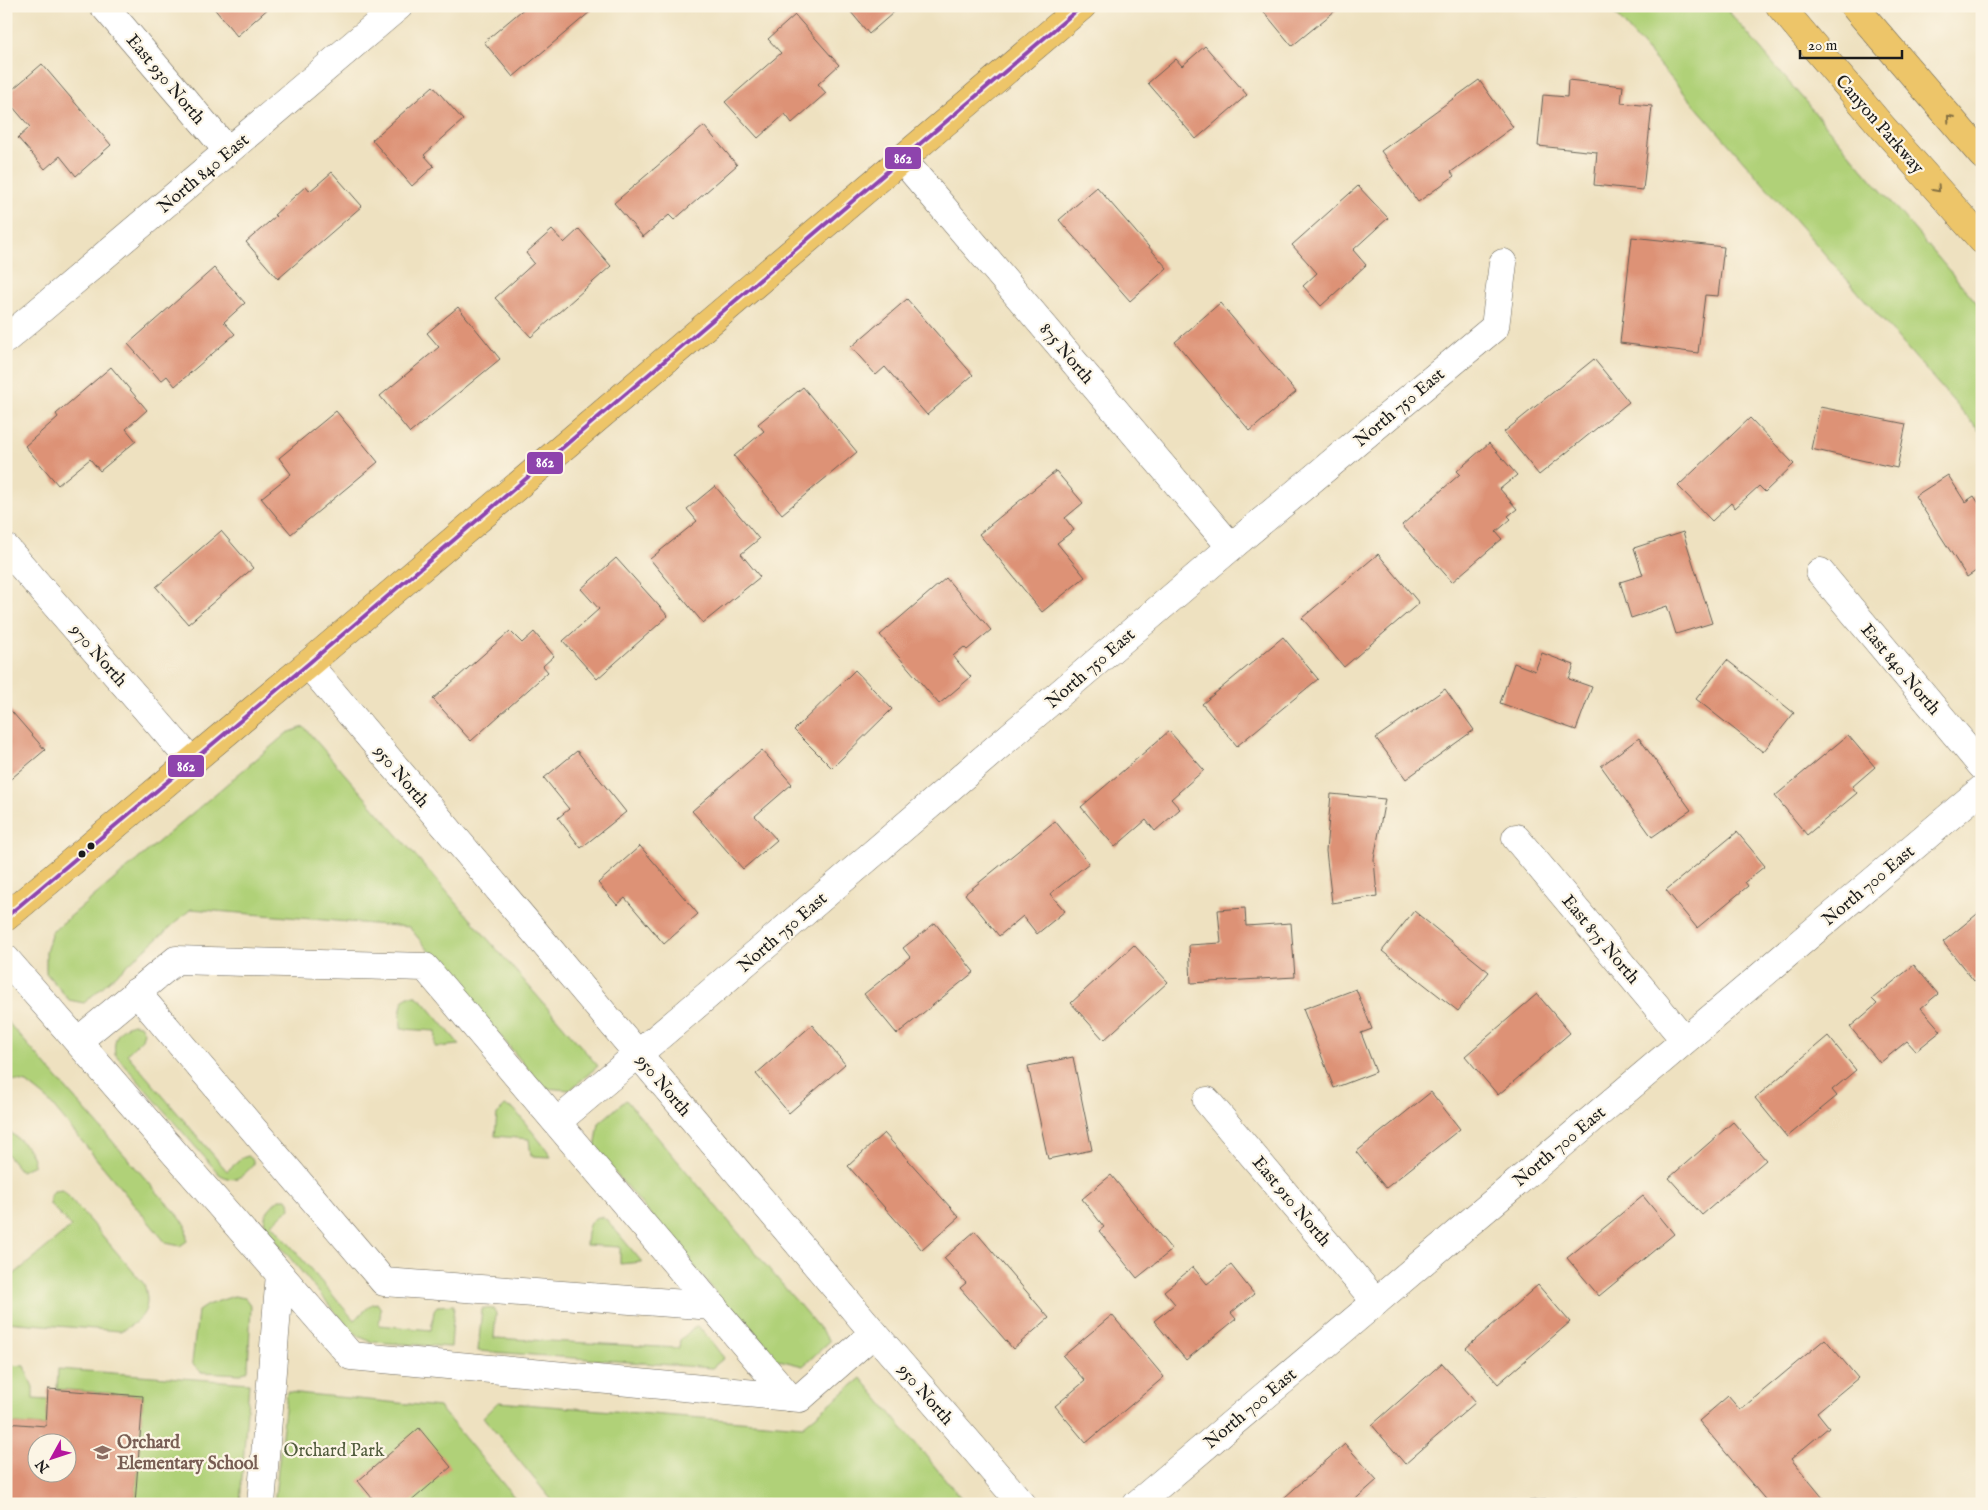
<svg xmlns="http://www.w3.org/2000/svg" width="1988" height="1510" font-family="'IM FELL English',serif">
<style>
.green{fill:#b0d178;stroke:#66764a}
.building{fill:#dd9276;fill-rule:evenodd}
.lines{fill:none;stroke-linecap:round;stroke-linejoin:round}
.minor-casing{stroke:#666155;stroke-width:29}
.major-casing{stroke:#666155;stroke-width:29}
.highway-casing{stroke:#666155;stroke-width:29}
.minor{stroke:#fff;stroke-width:28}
.major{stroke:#edc569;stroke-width:28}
.highway{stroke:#edc569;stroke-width:28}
.bus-1-casing{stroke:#fcf5e5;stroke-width:8}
.bus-1{stroke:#8e44ad;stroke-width:4}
.oneway{stroke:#847042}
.bus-dot{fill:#1c1c1c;stroke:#fcf5e5;stroke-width:2}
.labels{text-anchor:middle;stroke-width:4.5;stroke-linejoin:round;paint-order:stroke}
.street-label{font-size:18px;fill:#1c1c1c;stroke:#fcf5e5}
.education-label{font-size:18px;font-weight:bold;fill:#785e54;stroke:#fcf5e5;text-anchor:start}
.park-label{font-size:18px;fill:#505b3c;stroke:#fcf5e5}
.line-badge{stroke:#fcf5e5;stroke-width:2}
.badge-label{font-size:14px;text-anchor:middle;font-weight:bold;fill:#fff}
</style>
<rect width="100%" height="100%" fill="#fcf5e5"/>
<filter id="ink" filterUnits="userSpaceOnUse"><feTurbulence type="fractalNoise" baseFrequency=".02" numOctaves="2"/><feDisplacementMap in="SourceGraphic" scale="10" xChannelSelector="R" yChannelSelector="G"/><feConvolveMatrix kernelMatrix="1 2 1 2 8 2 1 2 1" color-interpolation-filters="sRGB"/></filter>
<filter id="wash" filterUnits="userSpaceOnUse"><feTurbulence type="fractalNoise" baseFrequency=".0096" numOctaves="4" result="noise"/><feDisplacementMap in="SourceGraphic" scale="20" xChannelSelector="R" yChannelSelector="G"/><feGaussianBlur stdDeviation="1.12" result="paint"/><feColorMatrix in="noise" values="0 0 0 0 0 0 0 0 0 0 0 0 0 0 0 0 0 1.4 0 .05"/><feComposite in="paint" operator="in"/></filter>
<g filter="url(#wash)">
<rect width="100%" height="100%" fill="#eee1c0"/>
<g class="green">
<polygon points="1608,6 1724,6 1982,309 1982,434"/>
<polygon points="304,727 598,1066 570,1090 544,1088 409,927 191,909 84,1003 69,1000 46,973 46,952 52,932 287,733"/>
<path d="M408 996H416L423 1001 460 1045 435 1047 436 1031 401 1029C401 1019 398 1002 408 996Z"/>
<polygon points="6,1020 186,1225 187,1241 180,1246 166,1243 47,1099 27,1083 6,1079"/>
<path d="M133 1024 140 1025 144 1032 142 1039 127 1054 227 1171 242 1158 248 1156 253 1160V1165C242 1177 235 1184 219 1174L115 1054C113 1039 118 1028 133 1024Z"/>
<polygon points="626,1100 830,1341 803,1366 771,1358 595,1149 599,1123"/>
<polygon points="505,1106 514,1109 547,1150 551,1157 531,1156 529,1139 495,1136 497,1114"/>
<path d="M6 1130C19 1138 33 1150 34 1165L21 1171 6 1153Z"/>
<path d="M63 1190 144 1284C152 1309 144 1320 120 1331L6 1322V1281L71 1227 50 1204V1196L54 1191Z"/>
<path d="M279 1199H287L289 1202 290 1208 272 1224 354 1320 372 1304 377 1303 381 1309 379 1325 431 1330 434 1311 437 1306 454 1305 451 1347 372 1342 360 1337 346 1325 265 1228C262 1215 269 1208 279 1199Z"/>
<path d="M597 1217H602L607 1220 642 1262 620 1264V1247L586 1245C587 1233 586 1223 597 1217Z"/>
<polygon points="234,1296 245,1298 251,1306 248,1370 241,1374 201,1372 192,1363 198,1311 207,1305"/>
<polygon points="482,1308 493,1309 496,1313 494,1338 679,1348 680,1340 696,1326 703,1331 724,1358 712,1368 478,1351"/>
<polygon points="6,1365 24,1366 33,1387 33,1399 48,1400 46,1426 6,1423"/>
<polygon points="58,1369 249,1383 240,1504 135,1504 143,1396 57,1389"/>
<polygon points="861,1378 966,1504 555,1504 483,1417 498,1402 803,1426"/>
<polygon points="287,1392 439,1407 520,1504 274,1504"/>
</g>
<g id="blocks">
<g class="building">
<polygon points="212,6 271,6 237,36"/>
<polygon points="527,6 597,6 513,77 484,42"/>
<polygon points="846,6 901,6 869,34"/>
<polygon points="1272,6 1341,6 1292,46 1264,12"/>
<polygon points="795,15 839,65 818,84 826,93 792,123 785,114 758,138 725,102 781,53 768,39"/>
<polygon points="1205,46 1247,95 1196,139 1148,83 1176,59 1182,66"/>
<polygon points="42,64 111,145 76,176 60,156 45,169 18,138 30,127 6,99 6,95"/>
<polygon points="1479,80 1513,127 1451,172 1454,176 1418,202 1381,151"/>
<polygon points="1568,80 1623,86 1621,103 1652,106 1643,190 1594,185 1597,152 1538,146 1543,95 1567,97"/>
<polygon points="433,86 463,120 424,155 434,166 412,186 372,140"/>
<polygon points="704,126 737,165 674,220 669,215 643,237 614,203"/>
<polygon points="332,172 362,206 278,279 246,242 276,216 274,215 306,186 310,191"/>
<polygon points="1358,186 1388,218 1353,250 1366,265 1321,306 1303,286 1317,273 1292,245"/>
<polygon points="1097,187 1167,268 1130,301 1059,220"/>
<polygon points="579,229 611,266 531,337 495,298 534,263 526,253 552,230 564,243"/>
<polygon points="1632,237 1724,247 1718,296 1705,295 1698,353 1620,343"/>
<polygon points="214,268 245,303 224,322 235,334 175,386 167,376 161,381 128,344"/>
<polygon points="907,299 973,375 927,415 885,367 876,375 851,347"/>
<polygon points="1220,303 1296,392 1250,431 1175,342"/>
<polygon points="458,307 500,359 410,433 380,396 439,347 427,333"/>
<polygon points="1594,359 1629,402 1539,475 1504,432"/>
<polygon points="111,367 147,410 126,429 136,441 100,471 90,459 58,485 25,446 58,417 56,414"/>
<polygon points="803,387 857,452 782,514 734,456 764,431 758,424"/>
<polygon points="1820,407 1906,424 1897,468 1811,449"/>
<polygon points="336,411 378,462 291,534 261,498 291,474 279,458"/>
<polygon points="1750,418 1794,464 1765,492 1759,486 1735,508 1731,503 1712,521 1678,486"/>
<polygon points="1489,443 1517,475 1500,489 1517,509 1508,516 1511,519 1496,532 1502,539 1452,582 1402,525 1460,474 1457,471"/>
<polygon points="1056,471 1083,503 1065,518 1074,530 1057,543 1085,577 1042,612 979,534"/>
<polygon points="1948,475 1965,502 1974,496 1982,508 1982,567 1967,577 1915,496"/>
<polygon points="715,486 759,539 741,554 760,577 703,623 650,559 697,521 687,509"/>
<polygon points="221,531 253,568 188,624 156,587"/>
<polygon points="1683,532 1712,623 1676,634 1667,606 1631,618 1620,582 1643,575 1634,548"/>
<polygon points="1378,554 1419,603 1344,667 1302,618"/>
<polygon points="616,558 668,616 597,679 563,641 599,609 581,589"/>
<polygon points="946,578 991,630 967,650 964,647 953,656 971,677 939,704 880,635"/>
<polygon points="510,631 522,643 534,632 554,656 543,666 548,672 471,741 433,699"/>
<polygon points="1283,637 1318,679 1237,746 1202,704"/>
<polygon points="1542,653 1574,665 1569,679 1592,687 1576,730 1500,703 1514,663 1535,671"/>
<polygon points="1727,660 1794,713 1763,752 1696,699"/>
<polygon points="855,670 892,709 832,768 794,730"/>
<polygon points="1445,689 1474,730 1406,779 1376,738"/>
<polygon points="6,705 45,750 6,783"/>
<polygon points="1169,731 1204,770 1171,799 1180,809 1155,831 1146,820 1115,847 1081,807"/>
<polygon points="1848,735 1875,767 1852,787 1857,793 1807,835 1775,796"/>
<polygon points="1639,738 1691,810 1652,837 1601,766"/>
<polygon points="762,750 792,784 755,816 777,840 743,869 692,811"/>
<polygon points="577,751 626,812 581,848 558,818 569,809 544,778"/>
<polygon points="1331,794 1385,799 1374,859 1377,896 1332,903 1326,851"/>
<polygon points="1055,821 1089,863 1050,894 1065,911 1037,934 1023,916 999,936 965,894"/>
<polygon points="1737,832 1765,866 1745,882 1748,886 1697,928 1666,890"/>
<polygon points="640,846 698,914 664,944 625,898 617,905 598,883"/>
<polygon points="1245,908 1246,926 1291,923 1295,977 1191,983 1189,945 1221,943 1218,910"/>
<polygon points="1982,910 1982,975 1974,981 1943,942"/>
<polygon points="1414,911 1489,972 1458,1011 1382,951"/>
<polygon points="935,923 974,972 897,1034 864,994 910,957 903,948"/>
<polygon points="1134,945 1168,982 1104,1040 1071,1003"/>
<polygon points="1914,965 1938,994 1921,1008 1941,1031 1916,1051 1907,1041 1880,1063 1850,1027 1877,1004 1872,999"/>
<polygon points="1356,989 1372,1029 1361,1033 1376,1072 1334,1088 1303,1009"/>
<polygon points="1537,994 1570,1033 1498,1095 1465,1056"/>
<polygon points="812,1025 845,1064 789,1113 756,1074"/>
<polygon points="1828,1036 1856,1070 1832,1090 1837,1096 1787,1137 1755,1098"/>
<polygon points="1073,1057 1092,1150 1048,1159 1028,1066"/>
<polygon points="1431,1092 1460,1129 1386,1188 1356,1152"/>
<polygon points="1733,1122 1766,1160 1702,1215 1669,1178"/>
<polygon points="884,1133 959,1217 922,1250 848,1166"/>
<polygon points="1111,1175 1172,1250 1137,1278 1099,1231 1104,1227 1082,1199"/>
<polygon points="1643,1196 1674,1234 1599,1296 1567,1258"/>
<polygon points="975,1231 1049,1318 1013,1349 960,1288 966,1283 944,1258"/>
<polygon points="1231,1265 1254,1294 1231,1313 1236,1319 1186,1360 1154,1321 1175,1304 1164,1291 1193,1267 1207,1284"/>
<polygon points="1538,1285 1570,1322 1498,1384 1466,1348"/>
<polygon points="1112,1315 1164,1377 1086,1443 1055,1406 1085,1381 1063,1356"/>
<polygon points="1825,1339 1858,1378 1817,1412 1829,1427 1791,1459 1828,1504 1769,1504 1699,1421 1728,1396 1740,1410"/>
<polygon points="1442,1363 1476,1402 1405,1464 1372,1425"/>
<path d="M48 1389 143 1396 135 1504H6V1423L46 1426ZM38 1442H68V1472H38Z"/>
<polygon points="419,1428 451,1467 408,1504 377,1504 358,1481"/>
<polygon points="1345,1444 1377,1480 1350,1504 1277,1504"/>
<polygon points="1577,1498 1578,1504 1522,1504 1522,1501"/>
</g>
</g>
</g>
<g filter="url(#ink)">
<use href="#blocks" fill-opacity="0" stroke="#666155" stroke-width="1"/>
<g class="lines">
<defs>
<g id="minor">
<polyline points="104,6 228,151"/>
<polyline points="902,159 1231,547"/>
<polyline points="6,339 399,6"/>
<polyline points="6,548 192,762"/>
<polyline points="1820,572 1982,766"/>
<polyline points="308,664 874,1333 1022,1504"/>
<polyline points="1516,838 1684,1039"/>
<polyline points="6,959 351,1356 800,1398 874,1333"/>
<polyline points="136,992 384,1282 713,1306"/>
<polyline points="78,1041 176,960 425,967 789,1397"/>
<polyline points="1207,1101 1376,1302"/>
<polyline points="557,1122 681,1018 1231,547 1495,327 1503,263"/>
<polyline points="261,1504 280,1274"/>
<polyline points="1137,1504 1982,789"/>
</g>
<polyline id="major" points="6,917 308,664 1082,6"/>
<g id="highway">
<polyline points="1780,6 1878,122 1982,240"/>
<polyline points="1854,6 1982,155"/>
</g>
</defs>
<use href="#minor" class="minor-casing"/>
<use href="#major" class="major-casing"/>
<use href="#highway" class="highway-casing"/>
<use href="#minor" class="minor"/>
<use href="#major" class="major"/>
<use href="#highway" class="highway"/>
<defs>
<polyline id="bus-1" points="6,917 308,664 1082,6"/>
</defs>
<use href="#bus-1" class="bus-1-casing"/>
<use href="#bus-1" class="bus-1"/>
</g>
<defs><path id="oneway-chevron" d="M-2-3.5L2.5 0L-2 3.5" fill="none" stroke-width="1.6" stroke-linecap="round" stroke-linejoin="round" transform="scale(1.25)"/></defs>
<g class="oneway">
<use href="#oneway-chevron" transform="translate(1950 118) rotate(-131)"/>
<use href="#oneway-chevron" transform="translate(1937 189) rotate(48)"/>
</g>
</g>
<defs>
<symbol id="school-bare" viewBox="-9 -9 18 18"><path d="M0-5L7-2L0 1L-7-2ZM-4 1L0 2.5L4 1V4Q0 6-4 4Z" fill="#8d6e63" stroke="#fcf5e5" stroke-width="2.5" paint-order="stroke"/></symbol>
</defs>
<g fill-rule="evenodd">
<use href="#school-bare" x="90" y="1440" width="25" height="25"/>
</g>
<g class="bus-dot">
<circle cx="91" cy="846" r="4.5"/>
<circle cx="82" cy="854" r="4.5"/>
</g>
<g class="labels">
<g class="street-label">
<text transform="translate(166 79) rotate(50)" y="6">East 930 North</text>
<text transform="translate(1880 124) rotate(49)" y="6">Canyon Parkway</text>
<text transform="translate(203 173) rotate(-40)" y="6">North 840 East</text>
<text transform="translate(1067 353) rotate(50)" y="6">875 North</text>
<text transform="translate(1399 407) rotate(-40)" y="6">North 750 East</text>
<text transform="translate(99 655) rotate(49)" y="6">970 North</text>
<text transform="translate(1090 668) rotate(-41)" y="6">North 750 East</text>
<text transform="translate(1901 669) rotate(50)" y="6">East 840 North</text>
<text transform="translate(402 776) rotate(50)" y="6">950 North</text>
<text transform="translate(1868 885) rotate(-40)" y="6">North 700 East</text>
<text transform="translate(782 932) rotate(-41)" y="6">North 750 East</text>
<text transform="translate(1601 939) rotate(50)" y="6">East 875 North</text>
<text transform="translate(664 1085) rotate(50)" y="6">950 North</text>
<text transform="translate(1559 1146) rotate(-40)" y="6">North 700 East</text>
<text transform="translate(1292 1201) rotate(50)" y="6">East 910 North</text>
<text transform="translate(926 1394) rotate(49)" y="6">950 North</text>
<text transform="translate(1250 1408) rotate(-40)" y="6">North 700 East</text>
</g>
<g class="education-label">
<text x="117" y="1448">Orchard<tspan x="117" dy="21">Elementary School</tspan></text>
</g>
<g class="park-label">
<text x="334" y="1456">Orchard Park</text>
</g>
</g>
<g class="line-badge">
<rect x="884" y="146" width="38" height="24" rx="5" fill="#8e44ad"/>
<rect x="526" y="451" width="38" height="24" rx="5" fill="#8e44ad"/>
<rect x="167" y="754" width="38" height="24" rx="5" fill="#8e44ad"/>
</g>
<g class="badge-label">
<text x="903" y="163">862</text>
<text x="545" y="467">862</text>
<text x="186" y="771">862</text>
</g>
<rect width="1988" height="1510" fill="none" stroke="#fcf5e5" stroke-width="25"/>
<g transform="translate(52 1458) rotate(230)"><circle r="24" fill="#fcf5e5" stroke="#a29e95"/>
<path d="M0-4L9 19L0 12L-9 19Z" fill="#b5179e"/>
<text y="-8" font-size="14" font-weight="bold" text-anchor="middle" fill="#1c1c1c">N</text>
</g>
<path d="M1800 50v8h102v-8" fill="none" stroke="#1c1c1c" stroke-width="2.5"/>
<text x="1808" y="50" font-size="15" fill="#1c1c1c" stroke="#fcf5e5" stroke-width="4" paint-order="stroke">20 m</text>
</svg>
